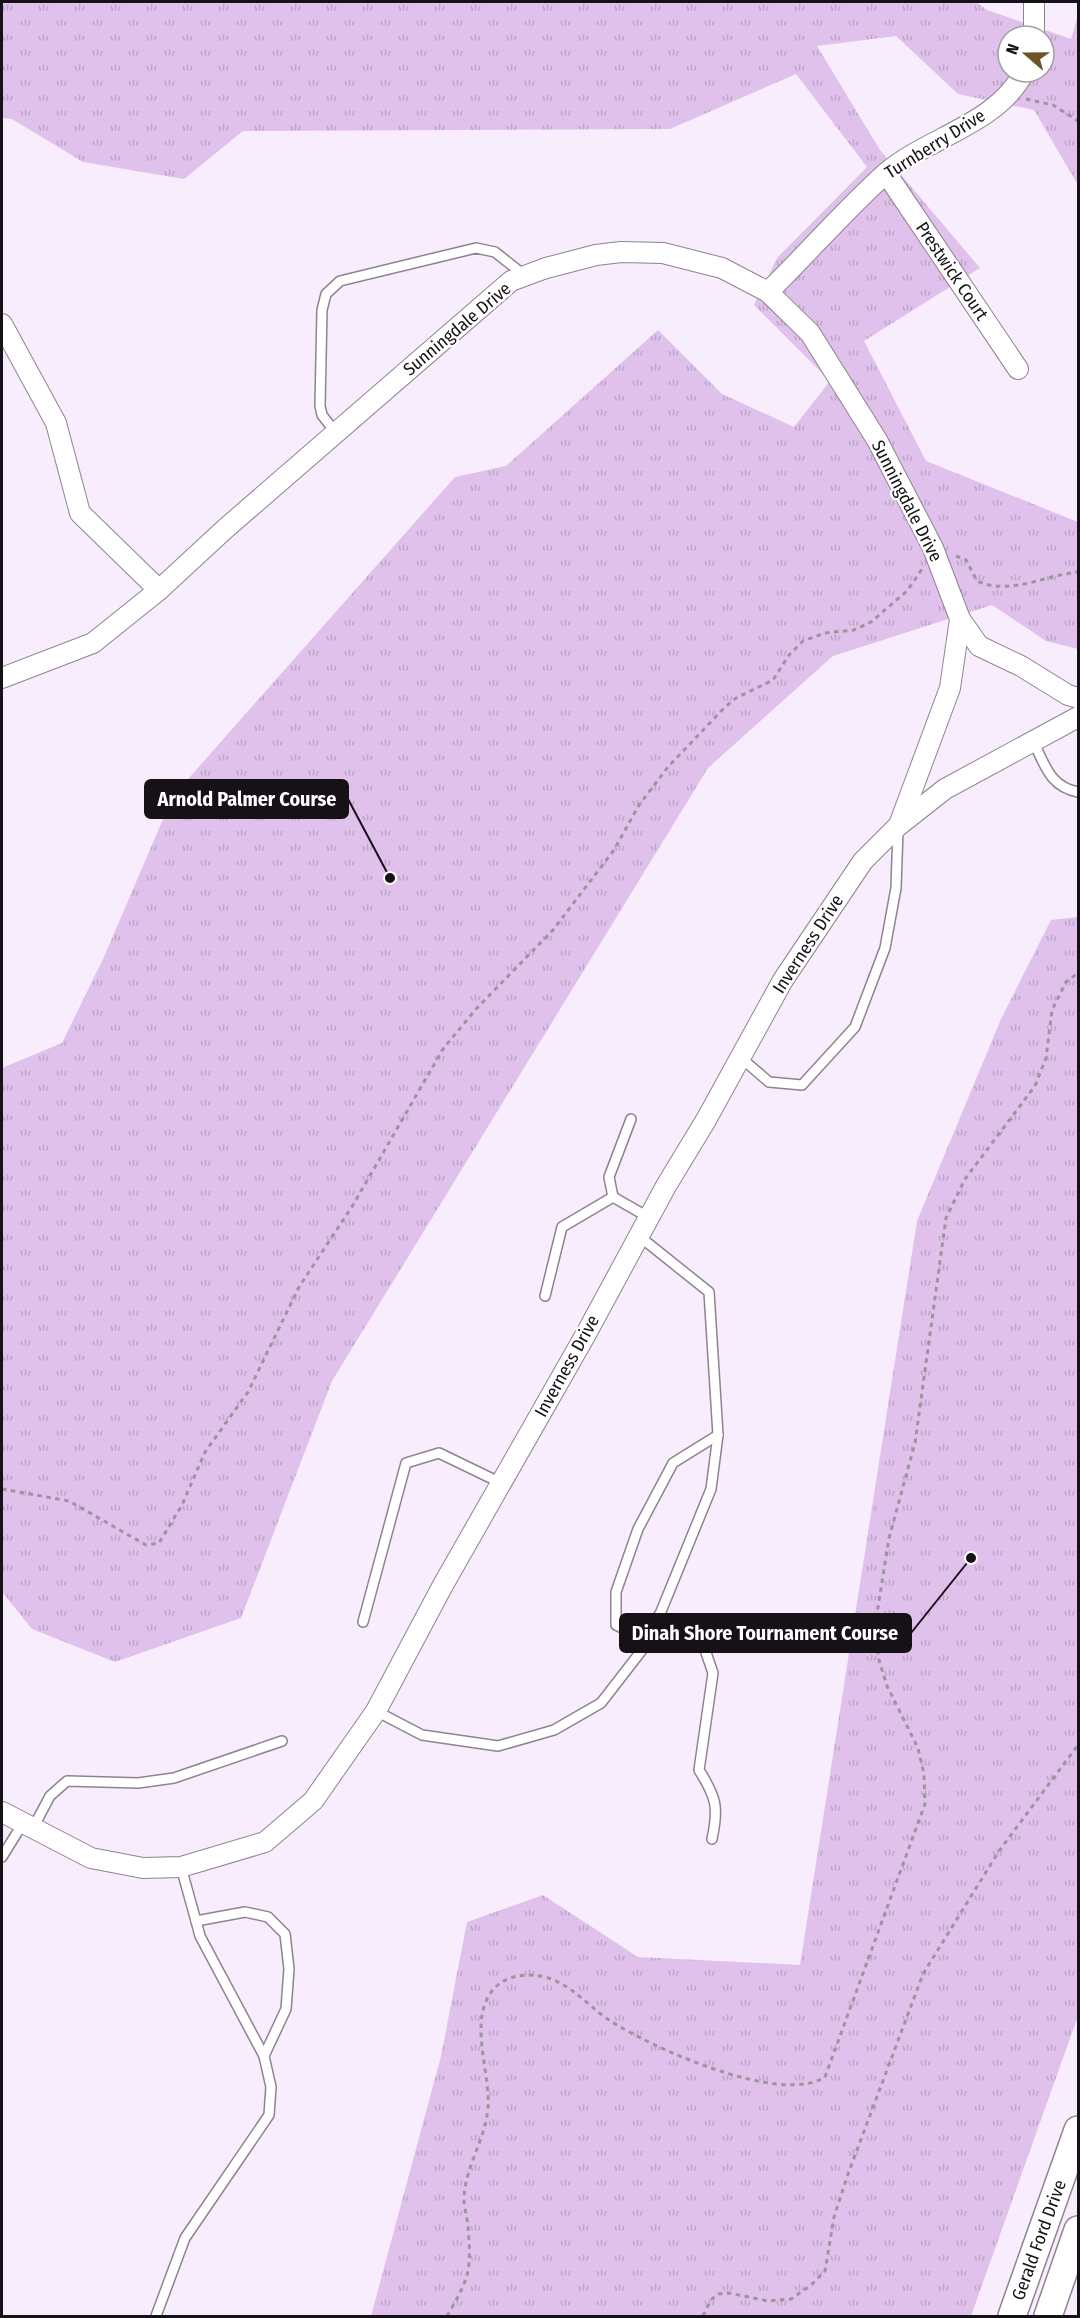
<svg xmlns="http://www.w3.org/2000/svg" width="1080" height="2318" font-family="'Fira Sans Condensed',sans-serif">
<style>
.grass{fill:url(#grass-tufts);fill-rule:evenodd}
.lines{fill:none;stroke-linecap:round;stroke-linejoin:round}
.lane-casing{stroke:#8d8391;stroke-width:12}
.street-casing{stroke:#8d8391;stroke-width:22}
.secondary-casing{stroke:#8d8391;stroke-width:30}
.path{stroke:#9c949f;stroke-width:3;stroke-dasharray:4.5 4.5;stroke-linecap:butt}
.lane{stroke:#fff;stroke-width:9}
.street{stroke:#fff;stroke-width:20}
.secondary{stroke:#fff;stroke-width:27}
.labels{text-anchor:middle;stroke-width:5;stroke-linejoin:round;paint-order:stroke}
.street-label{font-size:18px;fill:#151116;stroke:#fff}
.leader{fill:none;stroke:#151116;stroke-width:2}
.callout-dot{fill:#151116;stroke:#fff;stroke-width:2}
.callout{fill:#151116;stroke:#151116;stroke-width:2}
.callout-label{font-size:20px;text-anchor:middle;font-weight:bold;fill:#fff}
</style>
<defs>
<pattern id="grass-tufts" width="24" height="20" patternUnits="userSpaceOnUse" patternTransform="scale(1.5)"><rect width="24" height="20" fill="#dfc1eb"/><path d="M3 7l-1-3M5 7V3M7 7l1-3M15 17l-1-3M17 17v-4M19 17l1-3" fill="none" stroke="#bea5c9"/></pattern>
</defs>
<rect width="100%" height="100%" fill="#f8edfd"/>
<g class="grass">
<path d="M2 2H976L987 10 1071 39 1078 15V185L1034 110 958 94 896 36 817 46 880 150 980 268 864 341 926 461 1078 522V649L1046 641 992 605 833 656 708 768 332 1381 241 1618 115 1662 32 1629 2 1592V1068L62 1043 103 959 173 796 455 477 506 466 658 330 722 394 794 427 830 381 754 305 777 258 867 167 796 74 670 129 243 131 184 179 83 162 12 119 2 118ZM1008 36H1044V72H1008Z"/>
<polygon points="1078,917 1078,2016 971,2316 371,2316 441,2056 467,1922 543,1895 638,1957 800,1965 917,1221 1001,1019 1051,920"/>
</g>
<g class="lines">
<defs>
<g id="lane">
<polyline points="336,433 322,415 320,406 322,310 326,294 340,281 476,248 495,252 524,275"/>
<path d="M1033 741C1045 765 1050 787 1078 792"/>
<polyline points="740,1057 769,1082 802,1085 855,1027 885,948 896,888 898,829"/>
<polyline points="613,1197 609,1177 631,1119"/>
<polyline points="545,1296 562,1227 613,1197 648,1217"/>
<path d="M659 1615 701 1638 713 1673 699 1770C716 1797 719 1807 712 1839"/>
<polyline points="363,1622 406,1463 439,1453 501,1483"/>
<polyline points="649,1641 616,1625 616,1592 638,1529 673,1463 718,1435"/>
<polyline points="376,1711 422,1735 498,1746 554,1730 601,1703 649,1641 711,1489 718,1435 709,1292 639,1236"/>
<polyline points="33,1828 50,1796 67,1781 138,1783 174,1778 282,1741"/>
<polyline points="2,1857 23,1823"/>
<polyline points="196,1921 200,1936 264,2056"/>
<polyline points="156,2316 185,2238 269,2115 271,2087 264,2056 286,2009 289,1969 285,1934 268,1917 245,1912 196,1921 181,1867"/>
</g>
<g id="street">
<polyline points="1034,2 1034,36"/>
<polyline points="886,173 1018,369"/>
<path d="M768 292C807 254 844 211 885 174 927 137 997 125 1024 72"/>
<polyline points="2,324 56,423 80,513 159,590"/>
<polyline points="960,619 979,646 1021,666 1068,695 1078,698"/>
<polyline points="2,678 93,643 159,590 225,529 511,281 546,268 596,255 621,252 663,253 722,268 768,292 810,333 877,440 933,548 960,619 950,688 899,825"/>
<polyline points="2,1812 91,1858 143,1868 181,1867 265,1842 313,1801 376,1711 443,1585 586,1334 666,1186 706,1120 783,980 863,861 898,826 945,789 1078,717"/>
</g>
<g id="secondary">
<polyline points="1012,2316 1078,2130"/>
<polyline points="1048,2316 1078,2230"/>
</g>
</defs>
<use href="#lane" class="lane-casing"/>
<use href="#street" class="street-casing"/>
<use href="#secondary" class="secondary-casing"/>
<g class="path">
<polyline points="1026,99 1053,105 1078,121"/>
<path d="M956 556 966 560 977 581C1009 596 1046 575 1078 572"/>
<polyline points="2,1489 69,1501 146,1545 159,1543 182,1505 205,1452 248,1392 299,1287 353,1205 443,1049 476,1009 553,930 614,850 639,805 668,767 724,708 736,698 773,680 789,655 803,641 825,633 854,630 871,622 907,591 922,569"/>
<path d="M447 2316C454 2304 463 2289 467 2275 471 2260 469 2241 468 2226 467 2217 464 2207 464 2199 465 2166 486 2139 488 2107 490 2073 472 2031 487 1999 498 1976 523 1972 545 1977 571 1984 587 2005 609 2020 650 2047 780 2106 825 2077L925 1804 924 1774 918 1748 887 1686 879 1660 875 1626 889 1538 915 1443 946 1218 965 1179 1035 1086 1046 1058 1052 1010 1066 982 1078 973"/>
<polyline points="703,2316 711,2300 718,2294 729,2293 768,2301 791,2299 810,2286 825,2271 834,2217 848,2174 923,1974 999,1851 1078,1745"/>
</g>
<use href="#lane" class="lane"/>
<use href="#street" class="street"/>
<use href="#secondary" class="secondary"/>
</g>
<g class="labels">
<g class="street-label">
<text transform="translate(935 144) rotate(-32)" y="6">Turnberry Drive</text>
<text transform="translate(952 271) rotate(56)" y="6">Prestwick Court</text>
<text transform="translate(457 329) rotate(-40)" y="6">Sunningdale Drive</text>
<text transform="translate(907 501) rotate(63)" y="6">Sunningdale Drive</text>
<text transform="translate(808 944) rotate(-57)" y="6">Inverness Drive</text>
<text transform="translate(567 1366) rotate(-61)" y="6">Inverness Drive</text>
<text transform="translate(1039 2240) rotate(-70)" y="6">Gerald Ford Drive</text>
</g>
</g>
<path class="leader" d="M390 878L348 799M971 1558L911 1633"/>
<g class="callout-dot">
<circle cx="390" cy="878" r="6"/>
<circle cx="971" cy="1558" r="6"/>
</g>
<g class="callout">
<rect x="145" y="780" width="203" height="38" rx="6"/>
<rect x="620" y="1614" width="291" height="38" rx="6"/>
</g>
<g class="callout-label">
<text x="247" y="806">Arnold Palmer Course</text>
<text x="765" y="1640">Dinah Shore Tournament Course</text>
</g>
<rect width="1080" height="2318" fill="none" stroke="#151116" stroke-width="6"/>
<g transform="translate(1026 54) rotate(290)"><circle r="28" fill="#ffffff" stroke="#a1a0a2" stroke-width="1.5"/>
<path d="M0-4.5L10 22L0 15L-10 22Z" fill="#6d5325"/>
<text y="-9" font-size="16" font-weight="bold" text-anchor="middle" fill="#151116">N</text>
</g>
</svg>
